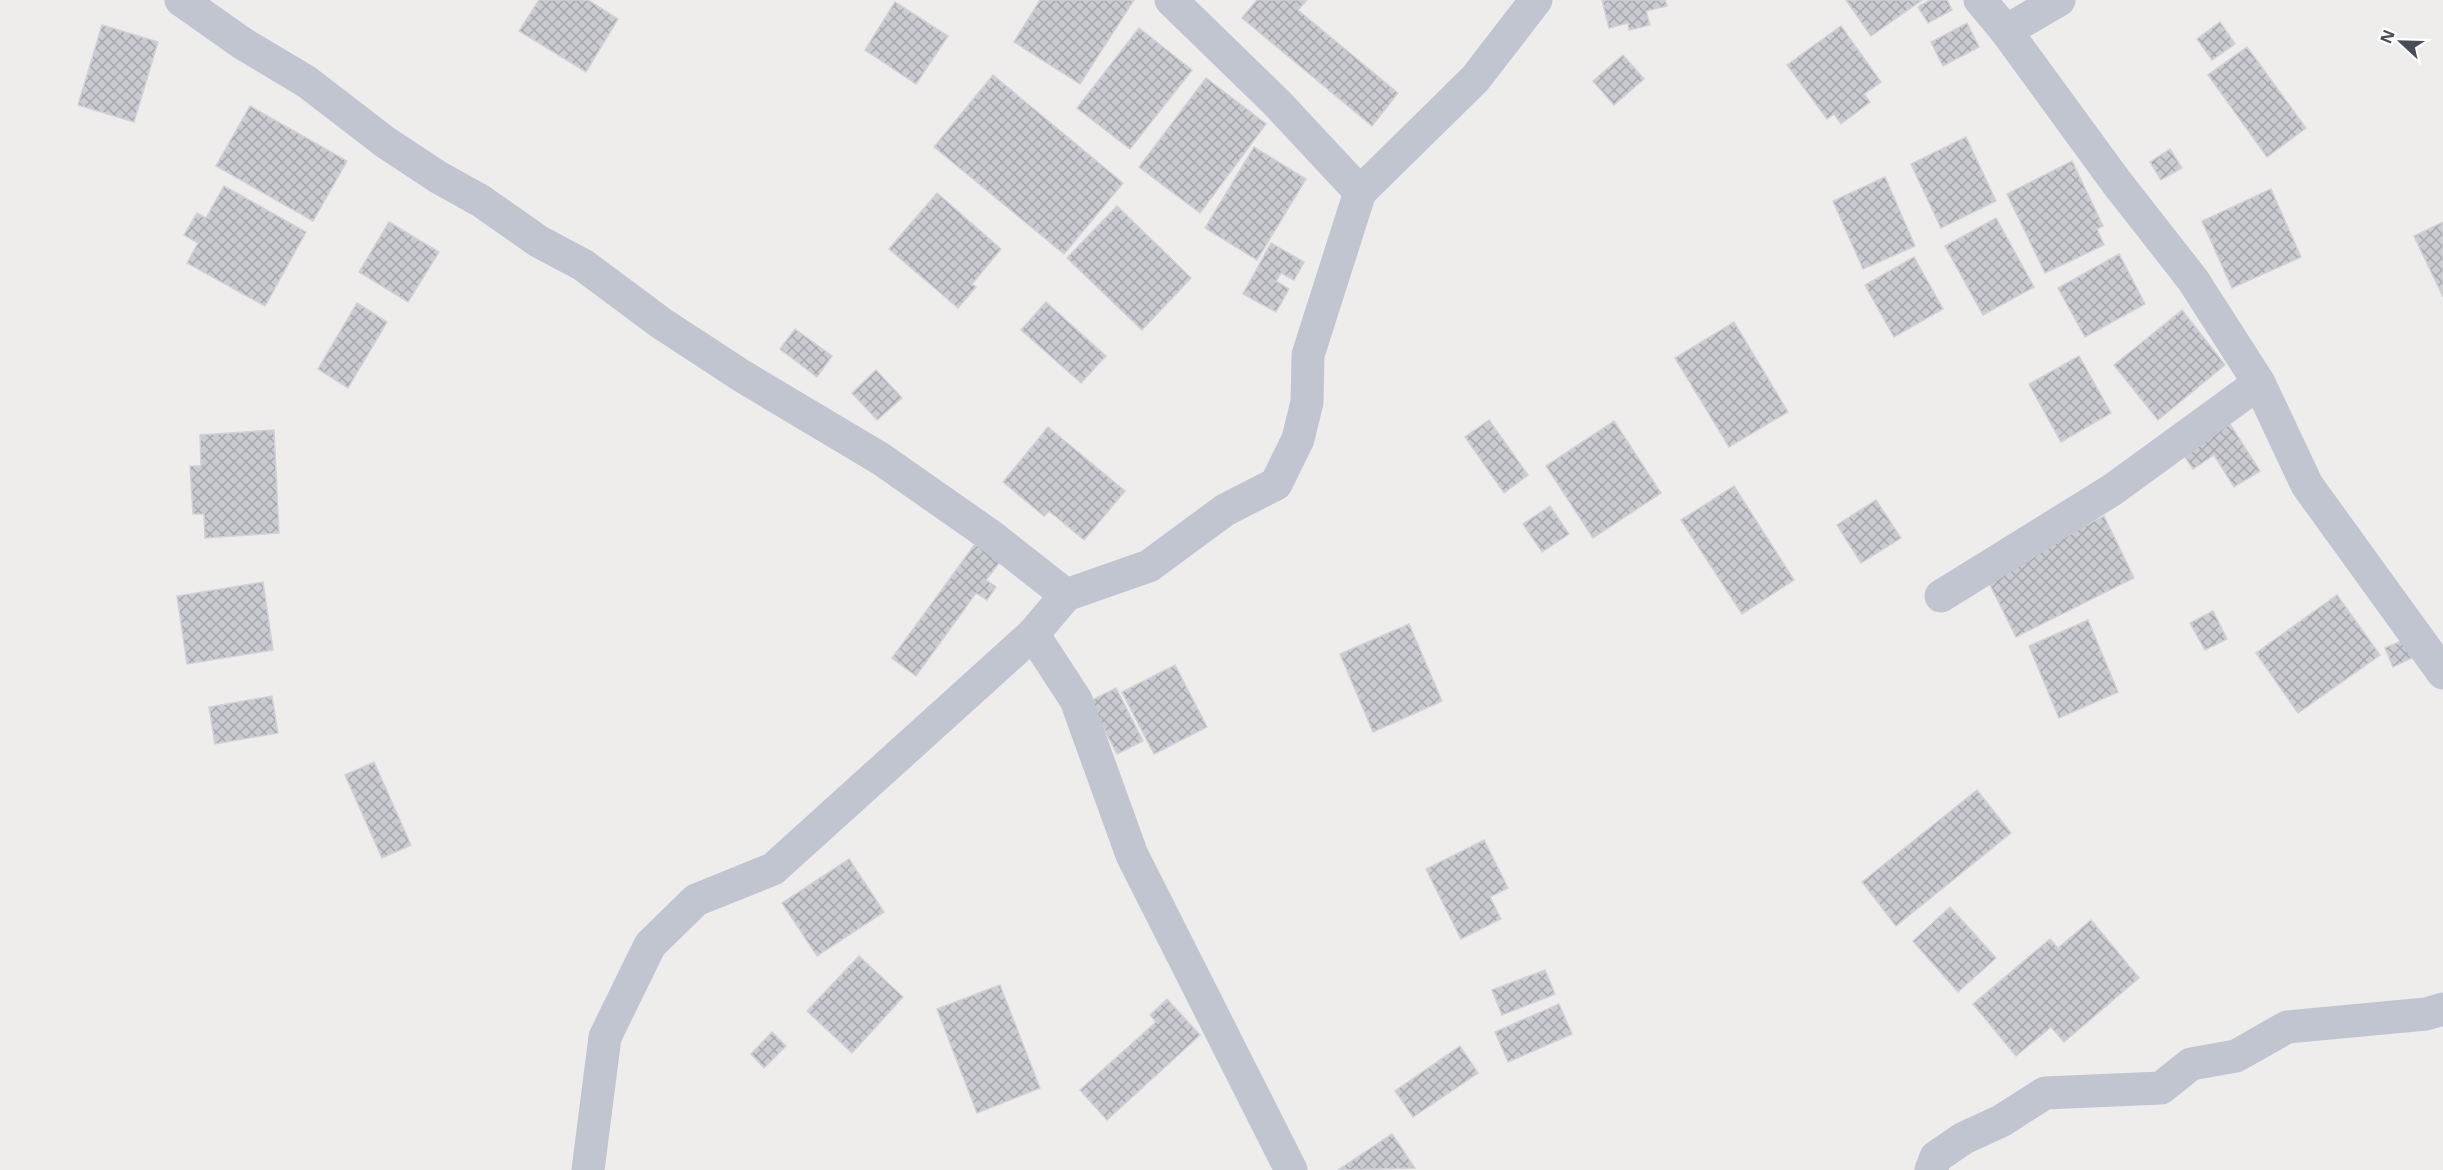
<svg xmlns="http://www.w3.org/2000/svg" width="2443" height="1170" font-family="'Open Sans',sans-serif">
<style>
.building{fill:url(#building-cross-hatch);stroke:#d1d1d7;stroke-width:1.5}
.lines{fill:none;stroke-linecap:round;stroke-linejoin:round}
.street{stroke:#c1c5d0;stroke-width:33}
</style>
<defs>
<pattern id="building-cross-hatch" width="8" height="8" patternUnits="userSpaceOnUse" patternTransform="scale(1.5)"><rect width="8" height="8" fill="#cacbd1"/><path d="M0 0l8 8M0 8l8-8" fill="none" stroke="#a6a7ac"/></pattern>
</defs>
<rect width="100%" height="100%" fill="#efedec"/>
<g class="building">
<polygon points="539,0 588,0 618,19 586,72 519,31"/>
<polygon points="1040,0 1134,0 1080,84 1014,42"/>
<polygon points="1257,0 1307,0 1298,10 1398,93 1372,126 1242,18"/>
<polygon points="1602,0 1665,0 1667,6 1646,11 1650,25 1629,30 1628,23 1609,28"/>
<polygon points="1846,0 1922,0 1871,36"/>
<polygon points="1930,0 1947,0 1952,10 1928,23 1918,7"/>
<polygon points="895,2 948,36 916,84 865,50"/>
<polygon points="2220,22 2235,44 2212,60 2197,39"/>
<polygon points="1967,23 1979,47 1943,66 1931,42"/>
<polygon points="102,25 158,42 134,122 78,105"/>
<polygon points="1841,26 1881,82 1864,94 1870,102 1841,124 1834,114 1827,119 1787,65"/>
<polygon points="1139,28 1192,70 1130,149 1077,108"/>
<polygon points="2247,47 2306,128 2267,157 2208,75"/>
<polygon points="1623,55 1644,79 1614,105 1593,81"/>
<polygon points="993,75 1123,183 1064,254 934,147"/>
<polygon points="1206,78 1266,124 1200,213 1139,167"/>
<polygon points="250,106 347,161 313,221 216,166"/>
<polygon points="1966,137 1996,201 1941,228 1911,164"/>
<polygon points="1254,147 1306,179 1257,260 1205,228"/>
<polygon points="2170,149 2182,168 2161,180 2150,162"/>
<polygon points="2072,161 2103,226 2097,229 2104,245 2045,273 2007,194"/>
<polygon points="1885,177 1915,246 1863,269 1833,201"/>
<polygon points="224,186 306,232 265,306 187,263 198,243 184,235 197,213 206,218"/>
<polygon points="2271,189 2301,257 2232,288 2202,221"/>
<polygon points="937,193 1001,249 972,284 976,287 958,308 889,249"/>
<polygon points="1117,206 1191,278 1142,330 1067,258"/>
<polygon points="1996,218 2034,287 1983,315 1945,246"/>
<polygon points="389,222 439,252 408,302 359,272"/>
<polygon points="2443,222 2443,297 2414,236"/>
<polygon points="1271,243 1304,262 1294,280 1281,273 1276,281 1289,289 1276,312 1243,294"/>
<polygon points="2119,254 2145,304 2085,337 2058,288"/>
<polygon points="1914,257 1943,309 1894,337 1865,285"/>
<polygon points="1046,302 1106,356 1081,383 1021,330"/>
<polygon points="357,303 387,322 348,388 318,369"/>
<polygon points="2182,310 2225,365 2158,420 2114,365"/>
<polygon points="1734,322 1788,412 1729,447 1675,358"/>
<polygon points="795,329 832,356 817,377 780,349"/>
<polygon points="2079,356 2111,413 2061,442 2029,384"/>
<polygon points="876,370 902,398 877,420 852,393"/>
<polygon points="1489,420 1528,475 1504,493 1465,437"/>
<polygon points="1614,421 1661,493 1593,538 1546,466"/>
<polygon points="2228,421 2260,471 2234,487 2214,455 2193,469 2181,451"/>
<polygon points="1048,427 1125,491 1084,540 1049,511 1044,516 1003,482"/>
<polygon points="274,430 279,533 205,538 204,514 193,514 190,466 201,466 200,435"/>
<polygon points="1734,486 1794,580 1742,614 1681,520"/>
<polygon points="1876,500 1901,538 1861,563 1837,525"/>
<polygon points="1550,506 1569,534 1542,552 1523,524"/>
<polygon points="2104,516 2134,578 2016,637 1985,575"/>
<polygon points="975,544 1000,562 986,580 996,587 987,600 976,593 916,676 892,658"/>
<polygon points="263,582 273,650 187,664 177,596"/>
<polygon points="2337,595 2380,655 2298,713 2256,653"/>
<polygon points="2213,611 2227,639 2205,650 2190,623"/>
<polygon points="2088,620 2118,692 2059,718 2029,646"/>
<polygon points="1409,624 1442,701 1373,732 1340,654"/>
<polygon points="2406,639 2414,657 2393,667 2385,648"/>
<polygon points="1175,665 1207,727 1154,754 1122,692"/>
<polygon points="1116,688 1143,741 1117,754 1090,701"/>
<polygon points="272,696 278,733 215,744 209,707"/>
<polygon points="374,762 411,845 382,858 345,775"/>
<polygon points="1977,790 2011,833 1896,926 1862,882"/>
<polygon points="1484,840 1508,888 1490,897 1501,919 1461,939 1426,869"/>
<polygon points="849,859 884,912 817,956 782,903"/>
<polygon points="1950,907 1996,958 1958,992 1913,941"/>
<polygon points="2091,920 2139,978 2064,1042 2051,1027 2016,1056 1973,1004 2050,939 2058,948"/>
<polygon points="859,956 903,997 852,1053 807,1011"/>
<polygon points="1545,970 1555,994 1502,1015 1492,990"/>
<polygon points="1000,985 1040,1088 977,1113 937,1009"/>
<polygon points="1167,999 1200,1035 1107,1120 1080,1090 1156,1022 1150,1015"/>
<polygon points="1559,1004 1572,1034 1508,1062 1495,1032"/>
<polygon points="772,1032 786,1046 764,1068 751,1054"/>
<polygon points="1460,1046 1478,1073 1413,1117 1395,1091"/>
<polygon points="1392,1134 1415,1168 1338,1170"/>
</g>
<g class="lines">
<g class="street">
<polyline points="181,0 242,43 307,82 385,142 438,177 481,201 538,241 583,265 661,323 742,376 881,459 991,536 1066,595 1149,566 1225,510 1276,484 1298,439 1307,402 1308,355 1360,192 1475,79 1536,0"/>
<polyline points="1171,0 1277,103 1360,192"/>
<polyline points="1980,0 2006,31 2117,183 2193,280 2259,383 2307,485 2443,673"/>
<polyline points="2006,31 2059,0"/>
<polyline points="1066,595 1033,634 1076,700 1132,855 1291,1170"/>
<polyline points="1941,596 2112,490 2259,383"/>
<polyline points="588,1170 605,1037 650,945 696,900 773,869 1033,634"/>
<polyline points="1931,1170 1936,1157 1964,1138 2001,1121 2045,1093 2161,1088 2191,1064 2236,1056 2287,1027 2426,1014 2443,1009"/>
</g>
</g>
<g transform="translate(2401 42) rotate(292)" stroke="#ffffff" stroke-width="4.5" paint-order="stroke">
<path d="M0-4.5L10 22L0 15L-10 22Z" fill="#474c58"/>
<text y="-9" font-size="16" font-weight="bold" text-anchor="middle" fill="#474c58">N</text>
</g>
</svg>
